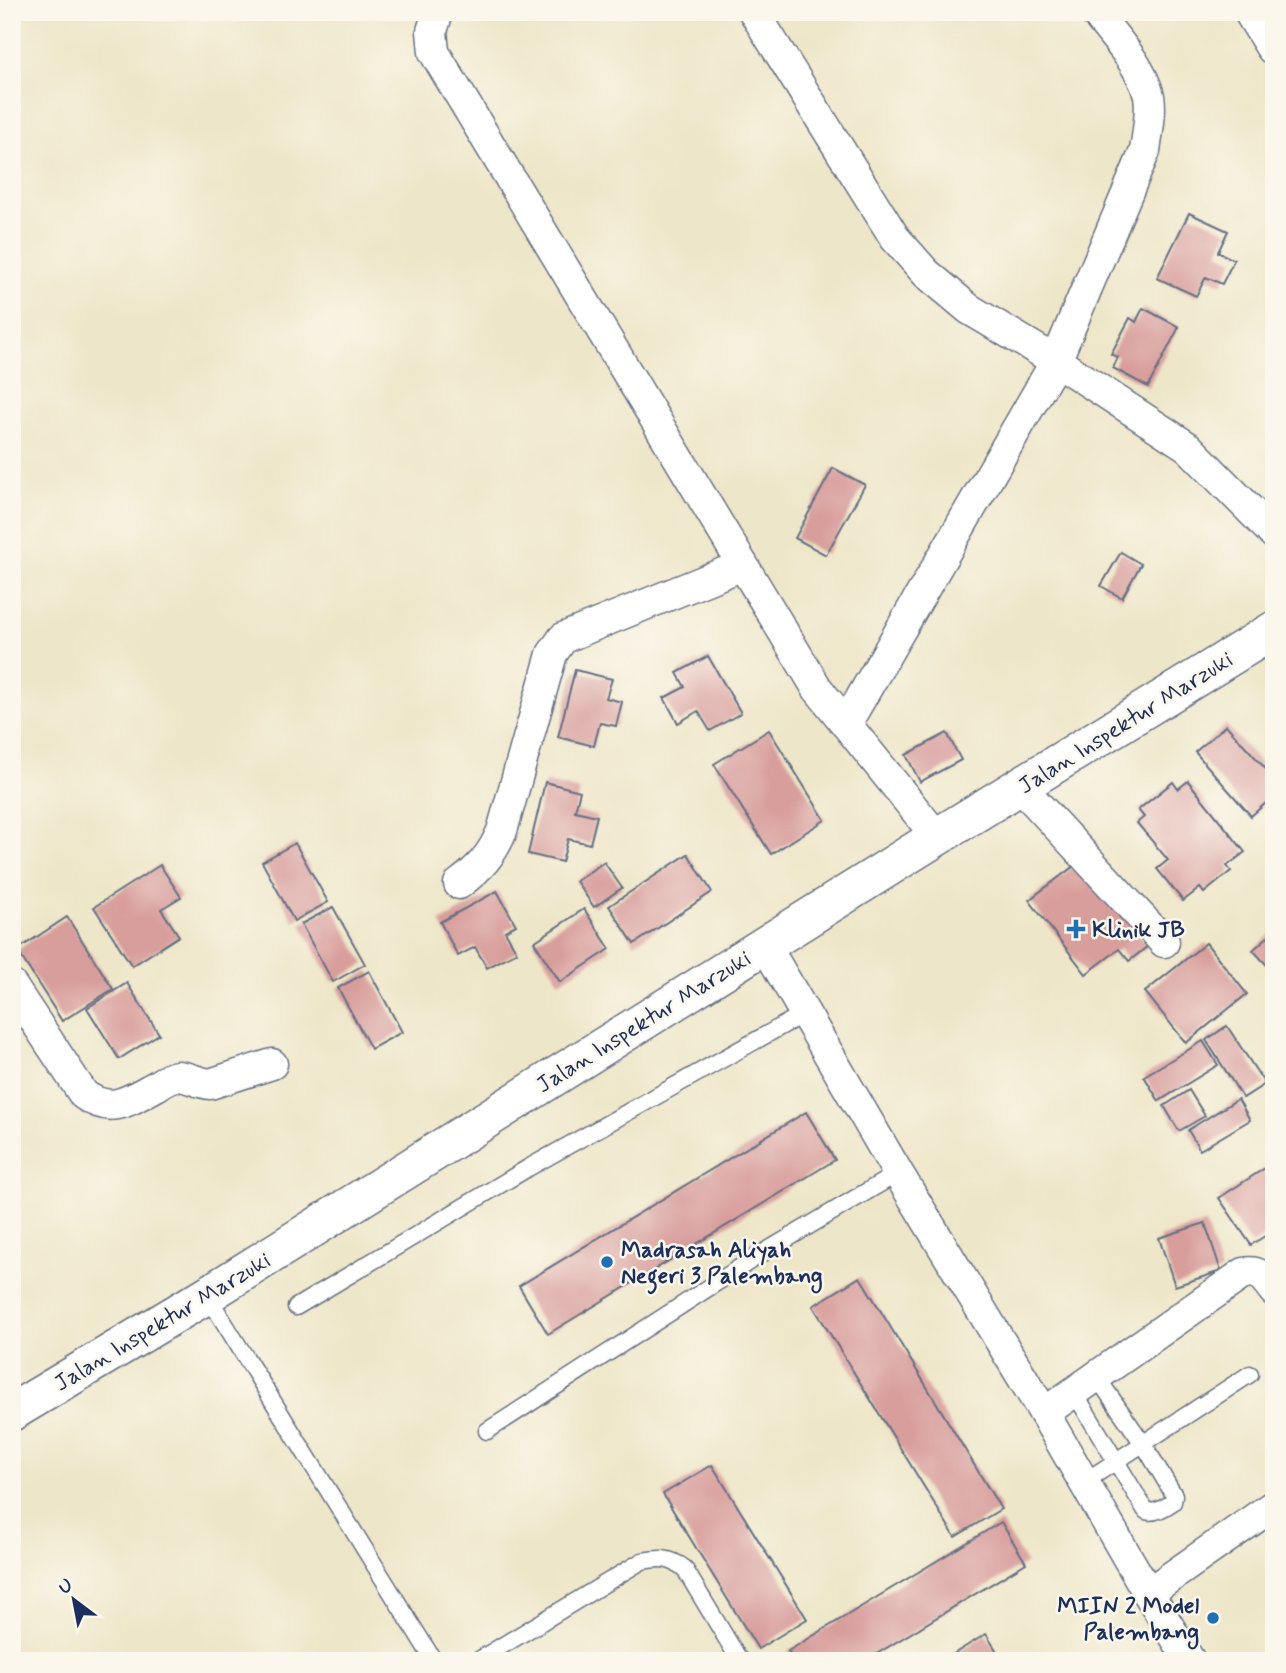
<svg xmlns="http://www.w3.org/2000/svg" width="1286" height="1673" font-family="Mynerve,sans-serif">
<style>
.building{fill:#d89e9c}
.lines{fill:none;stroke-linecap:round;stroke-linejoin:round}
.service-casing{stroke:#656f83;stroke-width:19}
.minor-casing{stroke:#656f83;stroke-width:33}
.tertiary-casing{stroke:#656f83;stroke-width:40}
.service{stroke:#fff;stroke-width:16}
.minor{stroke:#fff;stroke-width:30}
.tertiary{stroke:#fff;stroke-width:37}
.poi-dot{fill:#1f6fb2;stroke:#fbf7ec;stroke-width:2.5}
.labels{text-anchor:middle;stroke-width:5;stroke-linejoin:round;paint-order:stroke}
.street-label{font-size:23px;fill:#1b2f5e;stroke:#fbf7ec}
.poi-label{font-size:23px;font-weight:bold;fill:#1b2f5e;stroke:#fbf7ec;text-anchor:start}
</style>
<rect width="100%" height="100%" fill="#fbf7ec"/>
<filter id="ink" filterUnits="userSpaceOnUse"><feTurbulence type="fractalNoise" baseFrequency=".0143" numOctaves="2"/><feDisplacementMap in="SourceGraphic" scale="14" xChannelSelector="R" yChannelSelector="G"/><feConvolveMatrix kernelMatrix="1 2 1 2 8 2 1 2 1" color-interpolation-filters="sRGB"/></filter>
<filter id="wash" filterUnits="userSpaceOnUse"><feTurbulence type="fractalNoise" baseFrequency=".00686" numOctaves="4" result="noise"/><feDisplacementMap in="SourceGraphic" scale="28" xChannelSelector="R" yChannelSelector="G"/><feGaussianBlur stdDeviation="1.57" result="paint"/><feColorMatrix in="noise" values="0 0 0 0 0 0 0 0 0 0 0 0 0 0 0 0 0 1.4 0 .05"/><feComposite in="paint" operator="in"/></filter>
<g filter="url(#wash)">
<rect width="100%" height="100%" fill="#eee6c8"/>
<g id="blocks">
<g class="building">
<polygon points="1189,213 1228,231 1218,252 1234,260 1222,284 1206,277 1196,296 1157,278"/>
<polygon points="1143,308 1179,327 1148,387 1113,368 1118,357 1111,354 1130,318 1136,322"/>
<polygon points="833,468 865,485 826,555 795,538"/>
<polygon points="1121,552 1141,564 1122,598 1101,586"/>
<polygon points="708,656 741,713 710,731 698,711 678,723 664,698 685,687 677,673"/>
<polygon points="575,670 612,679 606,698 622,702 616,726 600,723 594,746 558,737"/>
<polygon points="1226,725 1274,778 1274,796 1251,816 1195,752"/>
<polygon points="769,730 825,820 771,854 714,764"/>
<polygon points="947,733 961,760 920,782 906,755"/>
<polygon points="1188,781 1245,852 1227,866 1231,871 1204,893 1200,888 1183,901 1157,869 1168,860 1137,823 1144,817 1138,810 1173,782 1178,789"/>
<polygon points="545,782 580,791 575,811 597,816 590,844 568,839 562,862 528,854"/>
<polygon points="295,843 328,902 294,921 262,862"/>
<polygon points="688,854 712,892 634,944 609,906"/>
<polygon points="1082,860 1148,946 1129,961 1119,949 1086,974 1029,900"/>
<polygon points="604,862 622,888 594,907 576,881"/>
<polygon points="160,865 181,897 161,909 179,936 132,966 94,907"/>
<polygon points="497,891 516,925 505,931 517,952 487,968 475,947 458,956 440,922"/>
<polygon points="333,907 365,964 333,982 301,924"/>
<polygon points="584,909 610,949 560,982 534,942"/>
<polygon points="67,917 113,989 62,1021 17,950"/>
<polygon points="1274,931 1274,973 1253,950"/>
<polygon points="1206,943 1247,994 1186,1043 1145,992"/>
<polygon points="369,971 402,1032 371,1049 338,988"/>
<polygon points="127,983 159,1034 119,1059 87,1008"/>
<polygon points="1227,1026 1265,1084 1243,1098 1206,1040"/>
<polygon points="1203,1041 1218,1065 1159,1101 1144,1076"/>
<polygon points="1189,1090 1205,1116 1179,1131 1164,1106"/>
<polygon points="1238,1099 1250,1120 1200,1150 1188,1130"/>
<polygon points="806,1112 835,1160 548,1334 519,1286"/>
<polygon points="1274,1162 1274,1230 1251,1245 1219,1198"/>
<polygon points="1205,1223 1221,1271 1175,1286 1159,1238"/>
<polygon points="860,1277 1001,1509 955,1537 813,1306"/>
<polygon points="712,1465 807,1619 758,1649 663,1494"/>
<polygon points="1001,1522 1026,1563 865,1661 794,1661 788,1651"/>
<polygon points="986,1634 1003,1661 942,1661"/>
</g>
</g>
</g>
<g filter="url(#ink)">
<use href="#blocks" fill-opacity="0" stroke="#656f83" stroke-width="2"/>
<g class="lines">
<defs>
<g id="service">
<polyline points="207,1295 434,1661"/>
<polyline points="296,1307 528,1168 805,1013"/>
<path d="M1074 1392 1146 1511C1154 1514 1166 1507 1173 1502L1174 1495 1144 1445 1096 1376"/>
<polyline points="487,1431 753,1259 898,1173"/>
<polyline points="1084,1482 1250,1374"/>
<path d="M477 1661 642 1561C660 1558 669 1557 684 1568L740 1661"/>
</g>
<g id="minor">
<polyline points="438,12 432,31 434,52 817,688 937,837"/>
<polyline points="754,12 895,238 926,273 969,309 1056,361 1188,447 1274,534"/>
<path d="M846 724 1056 361 1145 151C1147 136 1152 111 1149 96 1141 64 1114 38 1095 12"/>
<polyline points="1020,786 1164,942"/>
<path d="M459 884C480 868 492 855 502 831L552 654 563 638 743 565"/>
<polyline points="765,945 898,1173 1044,1413 1148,1593 1190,1661"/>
<path d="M12 986 84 1095C113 1115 129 1100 156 1086 162 1082 169 1077 177 1076 188 1076 198 1083 210 1084L272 1064"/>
<path d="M1044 1413 1244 1273C1260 1269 1265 1280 1274 1291"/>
<polyline points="1148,1593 1274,1505"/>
</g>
<g id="tertiary">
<polyline points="1253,12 1274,46"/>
<polyline points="12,1412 207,1295 937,837 1274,630"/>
</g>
</defs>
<use href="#service" class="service-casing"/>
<use href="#minor" class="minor-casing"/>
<use href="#tertiary" class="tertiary-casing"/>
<use href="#service" class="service"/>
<use href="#minor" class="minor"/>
<use href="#tertiary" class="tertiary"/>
</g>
</g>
<g class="poi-dot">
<path d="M1072.5 918.5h7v7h7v7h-7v7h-7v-7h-7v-7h7z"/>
<circle cx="607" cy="1262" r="7"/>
<circle cx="1213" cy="1618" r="7"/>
</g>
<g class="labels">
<g class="street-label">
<text transform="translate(1125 722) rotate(-32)" y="8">Jalan Inspektur Marzuki</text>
<text transform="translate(643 1021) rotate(-32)" y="8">Jalan Inspektur Marzuki</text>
<text transform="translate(162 1321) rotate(-31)" y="8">Jalan Inspektur Marzuki</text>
</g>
<g class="poi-label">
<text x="1092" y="937">Klinik JB</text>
<text x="621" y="1257">Madrasah Aliyah<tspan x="621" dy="26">Negeri 3 Palembang</tspan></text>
<text x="1199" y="1613" text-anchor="end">MIIN 2 Model<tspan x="1199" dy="26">Palembang</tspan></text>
</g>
</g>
<rect width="1286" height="1673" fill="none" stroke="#fbf7ec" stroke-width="42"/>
<g transform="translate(74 1600) rotate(328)" stroke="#fbf7ec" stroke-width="5" paint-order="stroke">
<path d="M0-5L12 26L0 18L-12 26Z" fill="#1b2f5e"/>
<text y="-10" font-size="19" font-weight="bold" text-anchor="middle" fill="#1b2f5e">U</text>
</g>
</svg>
